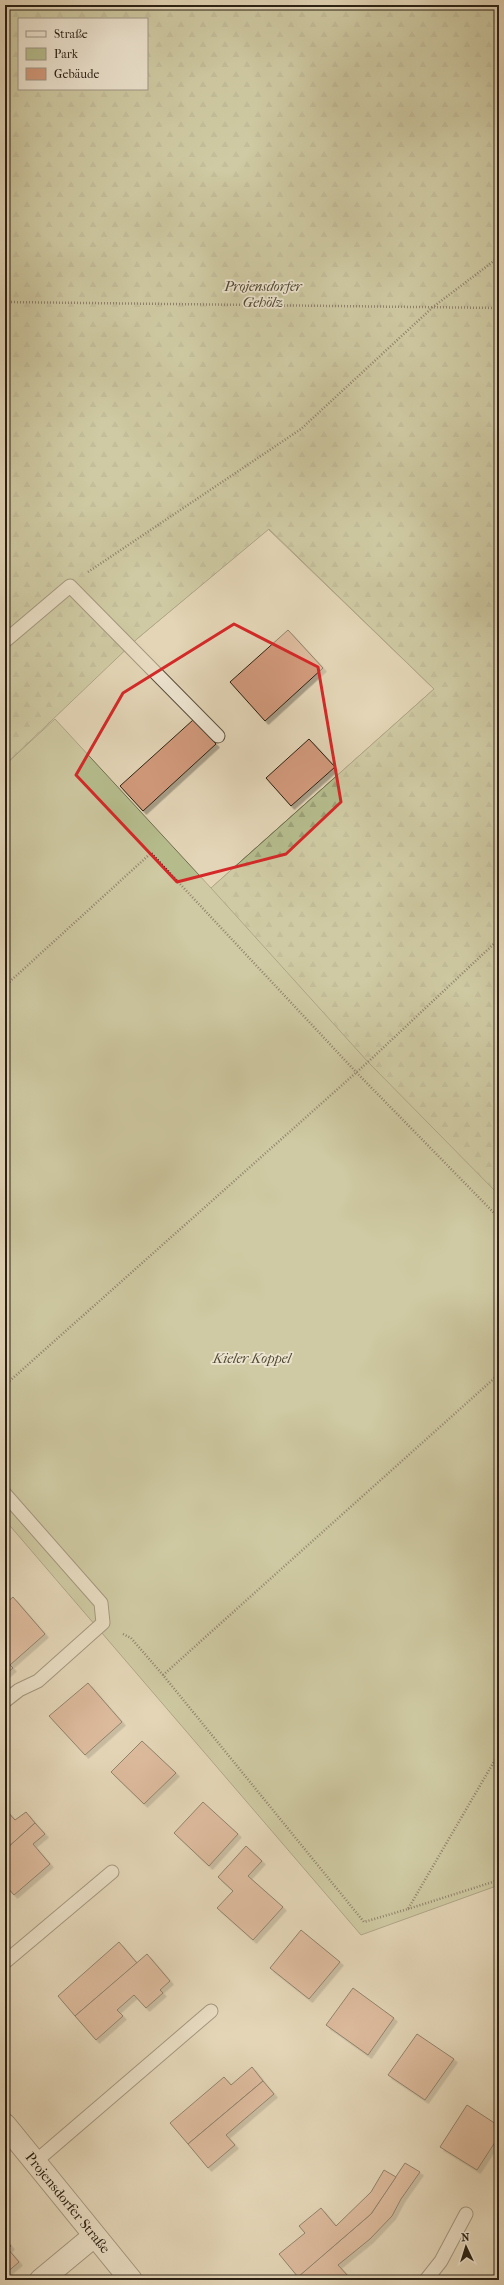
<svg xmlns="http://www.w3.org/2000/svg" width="504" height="2285" font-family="'IM FELL French Canon',serif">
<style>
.green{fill:#b6bd8d;stroke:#706f50;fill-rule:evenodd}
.forest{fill:url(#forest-firs);stroke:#706f50;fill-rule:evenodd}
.building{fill:#d29a7c;stroke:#2b2114;filter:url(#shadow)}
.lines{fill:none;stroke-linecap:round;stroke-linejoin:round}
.service-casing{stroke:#594e3d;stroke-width:15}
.minor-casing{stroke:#594e3d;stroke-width:24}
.tertiary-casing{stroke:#594e3d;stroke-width:24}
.path{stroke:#2b2114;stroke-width:2.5;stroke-dasharray:1 2;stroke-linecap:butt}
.service{stroke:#ede4d0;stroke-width:13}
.minor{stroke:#ede4d0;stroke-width:22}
.tertiary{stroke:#ede4d0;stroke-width:22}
.marked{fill:none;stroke:#d62828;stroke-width:3;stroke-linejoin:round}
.labels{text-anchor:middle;stroke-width:3.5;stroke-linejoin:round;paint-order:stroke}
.park-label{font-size:14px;font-style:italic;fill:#4e4832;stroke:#ede4d0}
.street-label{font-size:14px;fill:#2b2114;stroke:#ede4d0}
</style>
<defs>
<pattern id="forest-firs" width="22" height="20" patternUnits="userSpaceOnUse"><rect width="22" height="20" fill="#b6bd8d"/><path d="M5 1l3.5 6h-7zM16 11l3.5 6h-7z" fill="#9da279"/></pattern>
<filter id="shadow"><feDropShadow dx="3.5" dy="3.5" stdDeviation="0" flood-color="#0004"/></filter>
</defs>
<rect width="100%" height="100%" fill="#e3d5b7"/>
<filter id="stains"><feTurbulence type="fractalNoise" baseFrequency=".005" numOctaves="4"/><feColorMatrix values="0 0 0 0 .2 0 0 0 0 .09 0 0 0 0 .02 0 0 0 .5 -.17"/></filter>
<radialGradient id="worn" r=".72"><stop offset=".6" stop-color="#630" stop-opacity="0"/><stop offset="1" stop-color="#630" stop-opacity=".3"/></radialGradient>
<path class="green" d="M34 5H499V1885L361 1935 5 1520V765L55 719 211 888 434 689 268 529 138 638 5 25ZM19 19H147V89H19Z"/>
<path class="forest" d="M5 5H499V1195L368 1062 211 888 434 689 269 529 138 638 5 765ZM19 19H147V89H19Z"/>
<g class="building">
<polygon points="288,630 323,668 265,721 230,682"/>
<polygon points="193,720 216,744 143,811 120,786"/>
<polygon points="309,739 335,767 291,806 266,778"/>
<polygon points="13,1597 45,1634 10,1665 13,1668 5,1675 5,1604"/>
<polygon points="88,1683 122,1722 85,1755 49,1716"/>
<polygon points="142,1741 176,1773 144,1804 111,1772"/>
<polygon points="203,1802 238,1834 209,1866 174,1833"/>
<polygon points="5,1809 15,1820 26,1812 35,1823 5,1850"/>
<polygon points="35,1823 45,1834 33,1844 50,1864 14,1895 7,1887 5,1889 5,1850"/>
<polygon points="246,1846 262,1861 248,1876 283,1907 253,1940 217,1908 233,1891 218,1877"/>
<polygon points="301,1930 340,1962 309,1999 270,1968"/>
<polygon points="119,1942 137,1963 75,2016 58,1996"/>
<polygon points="147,1954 170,1981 160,1990 163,1993 146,2008 134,1995 117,2010 123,2016 96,2040 75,2016"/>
<polygon points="353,1988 394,2018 368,2055 326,2025"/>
<polygon points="417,2034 454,2059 425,2100 388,2075"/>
<polygon points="252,2067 263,2081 188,2144 170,2123 224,2077 231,2085"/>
<polygon points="263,2081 274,2094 226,2135 235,2145 208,2168 188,2144"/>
<polygon points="467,2105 499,2126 499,2136 477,2170 440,2147"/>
<polygon points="405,2163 420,2172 401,2199 392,2216 370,2239 338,2265 348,2276 344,2280 305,2280 300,2275 371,2214"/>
<polygon points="384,2170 396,2177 371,2214 298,2277 279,2254 305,2233 299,2226 321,2208 336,2226 371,2192"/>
<polygon points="5,2239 11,2246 8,2249 19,2262 5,2274"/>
</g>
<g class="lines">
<defs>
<g id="service">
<polyline points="5,641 70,586 218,736"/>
<polyline points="5,1494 101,1603 103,1623 38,1681 19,1690 5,1701"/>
<polyline points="5,1962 112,1872"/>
<polyline points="35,2162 211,2011"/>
<polyline points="426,2280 441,2261 466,2214"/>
</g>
<polyline id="minor" points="41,2280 94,2236"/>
<g id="tertiary">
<path id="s1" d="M5 2125 131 2280"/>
</g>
</defs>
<use href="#service" class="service-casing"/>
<use href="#minor" class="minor-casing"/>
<use href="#tertiary" class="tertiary-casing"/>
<g class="path">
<polyline points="5,302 499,308"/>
<polyline points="88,572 301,429 433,307 499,257"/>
<polyline points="5,986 151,853 356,1072 499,1218"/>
<polyline points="5,1385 368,1062 499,939"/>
<polyline points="123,1634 131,1638 163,1675 364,1922 408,1909 499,1753"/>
<polyline points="163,1675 499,1374"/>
<polyline points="408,1909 499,1880"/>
</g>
<use href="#service" class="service"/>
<use href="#minor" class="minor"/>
<use href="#tertiary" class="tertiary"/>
</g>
<path d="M0 0H504V2285H0ZM234 624 318 667 341 802 286 854 177 882 76 775 123 693Z" fill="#e3d5b7" fill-opacity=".55" fill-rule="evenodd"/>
<path class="marked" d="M234 624 318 667 341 802 286 854 177 882 76 775 123 693Z"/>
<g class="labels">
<g class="park-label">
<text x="263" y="291">Projensdorfer<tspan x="263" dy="16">Gehölz</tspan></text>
<text x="252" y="1363">Kieler Koppel</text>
</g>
<g class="street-label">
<text dy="5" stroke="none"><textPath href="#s1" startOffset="100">Projensdorfer Straße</textPath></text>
</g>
</g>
<rect width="504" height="2285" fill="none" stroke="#e3d5b7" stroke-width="20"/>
<rect x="6" y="6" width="492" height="2273" fill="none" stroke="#2b2114" stroke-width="2"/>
<rect x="10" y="10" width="484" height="2265" fill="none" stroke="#2b2114"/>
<rect x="18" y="18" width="130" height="72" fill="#ede4d0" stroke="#9f9685"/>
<rect x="26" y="31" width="20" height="6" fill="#ede4d0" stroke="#9f9685"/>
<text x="54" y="38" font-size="12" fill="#2b2114">Straße</text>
<rect x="26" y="48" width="20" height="12" fill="#b6bd8d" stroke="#9f9685"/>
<text x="54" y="58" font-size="12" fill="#2b2114">Park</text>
<rect x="26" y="68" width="20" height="12" fill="#d29a7c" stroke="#9f9685"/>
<text x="54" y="78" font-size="12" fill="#2b2114">Gebäude</text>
<g transform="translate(466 2247) rotate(356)" stroke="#ede4d0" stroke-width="3" paint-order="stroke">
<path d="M0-3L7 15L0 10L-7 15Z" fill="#2b2114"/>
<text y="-6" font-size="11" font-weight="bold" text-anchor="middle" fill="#2b2114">N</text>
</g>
<rect width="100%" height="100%" filter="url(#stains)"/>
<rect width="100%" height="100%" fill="url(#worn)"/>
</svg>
